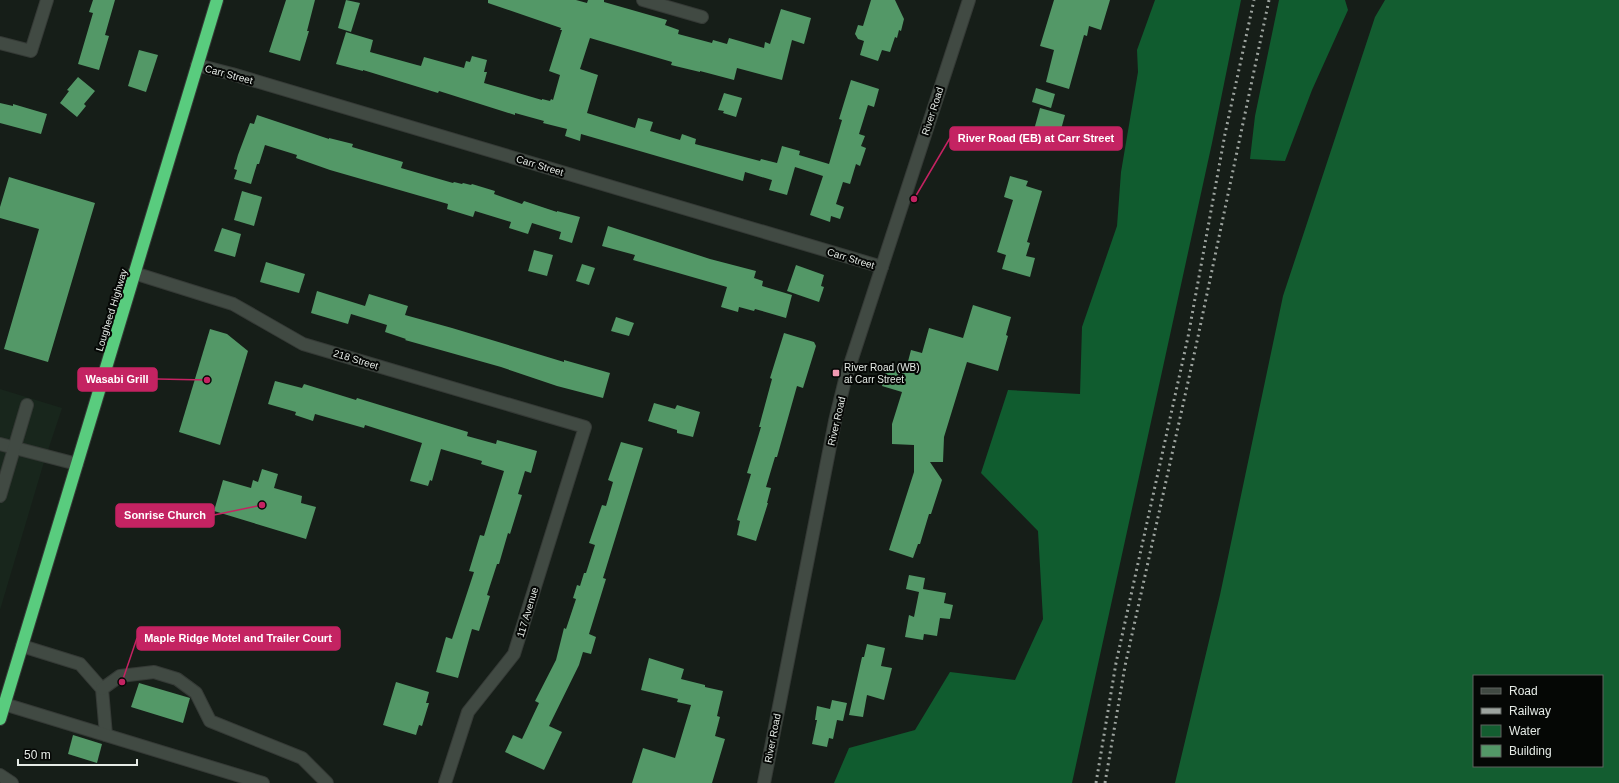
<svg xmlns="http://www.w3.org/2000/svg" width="1619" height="783" font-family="Arial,sans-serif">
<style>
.built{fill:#18261c}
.forest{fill:#105c2f}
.water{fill:#135d30;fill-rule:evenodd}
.building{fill:#539867}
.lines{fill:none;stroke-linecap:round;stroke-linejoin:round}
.minor-casing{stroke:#353a36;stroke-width:14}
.highway-casing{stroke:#353a36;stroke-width:14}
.minor{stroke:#414a43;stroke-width:12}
.highway{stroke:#59cc7e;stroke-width:12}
.rail{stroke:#9da49f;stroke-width:3;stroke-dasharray:2 4;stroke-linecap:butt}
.poi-dot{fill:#f19ab2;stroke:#050705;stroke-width:1.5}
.labels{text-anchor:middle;stroke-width:4;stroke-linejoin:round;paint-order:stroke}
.street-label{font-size:10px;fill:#e5ebe6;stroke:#050705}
.poi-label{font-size:10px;fill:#e5ebe6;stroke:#050705;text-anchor:start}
.leader{fill:none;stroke:#c42362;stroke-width:1.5}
.callout-dot{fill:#c42362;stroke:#050705;stroke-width:1.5}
.callout{fill:#c42362;stroke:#c42362;stroke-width:1.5}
.callout-label{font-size:11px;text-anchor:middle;font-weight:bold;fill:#fff}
</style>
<rect width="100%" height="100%" fill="#161e18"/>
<polygon class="built" points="0,389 62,408 44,462 0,610"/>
<g class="forest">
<polygon points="1155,0 1241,0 1212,143 1072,783 834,783 849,748 915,730 950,672 1015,680 1043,619 1038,531 981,473 1008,390 1080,394 1082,327 1117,226 1121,172 1138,72 1137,50"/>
<polygon points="1279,0 1345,0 1348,10 1312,90 1285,161 1250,159 1255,116"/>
</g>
<path class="water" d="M1385 0H1619V783H1175L1220 595 1283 296 1375 17ZM1474 676H1602V766H1474Z"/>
<g class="building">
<polygon points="93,0 115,0 105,35 109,36 99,70 78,64 93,13 89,12"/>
<polygon points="286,0 315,0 307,31 309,31 300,61 269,52"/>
<polygon points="346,0 360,3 351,32 338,28"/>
<polygon points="488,0 576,0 587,3 588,0 604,0 604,2 667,20 665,25 679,30 678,34 712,43 713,40 727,44 729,38 764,48 765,42 770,44 781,9 811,18 804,44 792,40 782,80 737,68 734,80 700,71 700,72 671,65 672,62 590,38 580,69 598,75 587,113 635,128 638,118 653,122 650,131 680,140 682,134 696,139 695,144 760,161 761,159 777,163 782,146 800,151 799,155 829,164 842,120 839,119 851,80 879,89 874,107 868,105 859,134 865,136 861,146 866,148 860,166 856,164 850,184 843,182 836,204 844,207 840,219 831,216 830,222 810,215 823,176 795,167 787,195 769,190 772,180 745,172 743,181 581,134 580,141 565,136 567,129 543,123 544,121 515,113 515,115 439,91 438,93 363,70 363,71 336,64 346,32 373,40 370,52 417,65 421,66 424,57 464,68 466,61 470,62 472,56 487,60 484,72 487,72 484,83 542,100 542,99 550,101 551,99 553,100 560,75 549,71 562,30 560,30 561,28 488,3"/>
<polygon points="871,0 895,0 904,19 901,31 899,30 897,38 895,37 890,52 882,50 878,61 860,55 864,41 858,39 855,34 858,25 863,26"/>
<polygon points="1054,0 1110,0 1101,30 1089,26 1087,36 1084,35 1069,89 1046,82 1054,50 1040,46"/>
<polygon points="139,50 158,55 146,92 128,86"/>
<polygon points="78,77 95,91 84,104 86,106 77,117 60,103 69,91 67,90"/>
<polygon points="1036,88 1055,94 1051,108 1032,102"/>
<polygon points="724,93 742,98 736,117 723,113 724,111 718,110"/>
<polygon points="0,103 13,106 13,104 47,114 41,134 0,123"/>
<polygon points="1040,108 1065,115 1057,144 1032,137"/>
<polygon points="257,115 329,139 329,138 353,144 352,147 403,162 401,168 453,183 454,182 462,184 463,183 471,185 472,184 495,191 494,194 522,204 524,201 557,212 557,211 580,217 572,243 559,239 561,232 532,223 528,234 509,228 511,222 475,211 473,217 447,209 448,204 330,170 296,158 297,155 265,145 259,164 257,164 251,184 234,179 237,170 234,169 238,155 250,123 254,124"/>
<polygon points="1010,176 1028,181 1026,186 1042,191 1027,242 1030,243 1026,256 1035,258 1030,277 1002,269 1006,255 997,252 1013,200 1004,197"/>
<polygon points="9,177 95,203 48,362 4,349 39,229 0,218 0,207"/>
<polygon points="242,191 262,197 254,226 234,220"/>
<polygon points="608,226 710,259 756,271 754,278 763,281 762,286 792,295 786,318 755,309 754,311 739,307 738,312 721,307 727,287 633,260 635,255 602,246"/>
<polygon points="222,228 241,234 235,257 214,251"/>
<polygon points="534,250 553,255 547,276 528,271"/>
<polygon points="266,262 305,274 299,293 260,282"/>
<polygon points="582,264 595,268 589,285 576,281"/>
<polygon points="796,265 824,275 821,286 824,287 819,302 787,291"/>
<polygon points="317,291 365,306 369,294 408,306 405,315 452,328 564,362 564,360 610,373 603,398 557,386 501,367 405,340 406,339 385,332 387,325 351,314 348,324 311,313"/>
<polygon points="973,305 1011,317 1006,335 1008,336 998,371 967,362 944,437 943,462 930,462 942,480 931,514 929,514 920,544 918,544 913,558 889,550 914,472 914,445 892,444 892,424 902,392 882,386 887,367 905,373 911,350 922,353 929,328 963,338"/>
<polygon points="616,317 634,323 629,336 611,331"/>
<polygon points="210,329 227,334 248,351 220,445 179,432"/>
<polygon points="784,333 814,342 816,346 803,388 797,386 777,457 775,457 766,487 771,488 767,503 768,503 756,541 737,535 740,521 737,520 751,474 747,473 761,427 759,427 772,379 770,378"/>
<polygon points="275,381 302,388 304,384 356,400 357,398 468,432 467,436 496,444 497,440 537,451 531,473 525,471 518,494 522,495 510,534 508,533 499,564 497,564 487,595 490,596 479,631 472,629 458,678 436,672 446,637 452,639 474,572 469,571 480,535 484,536 504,471 481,464 482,461 441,449 432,481 430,480 428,486 410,481 422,443 365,425 364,428 315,414 313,421 295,415 296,412 268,404"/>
<polygon points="654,403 675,409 677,405 700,412 693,437 677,433 677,430 648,421"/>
<polygon points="621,442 643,448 603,578 606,579 589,634 596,637 591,654 583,652 579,665 549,726 562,732 544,770 505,752 513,735 522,739 539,703 535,701 556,660 564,628 566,629 576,599 573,598 577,585 580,586 584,573 586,573 595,545 589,543 602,505 606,506 613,482 608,480"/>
<polygon points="262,469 278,474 274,488 302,496 301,503 316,507 306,539 214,511 223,480 251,488 253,480 258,482"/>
<polygon points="909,575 925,578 923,589 946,593 944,603 953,605 950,619 940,618 937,636 924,634 923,640 905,637 909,615 914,617 919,592 906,589"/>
<polygon points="867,644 885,648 881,666 892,668 884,700 867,695 863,717 849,715 862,657 864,657"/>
<polygon points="649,658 684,669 681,679 705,685 705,687 723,691 717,716 720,717 715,736 725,739 712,783 632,783 643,748 675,758 691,705 677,702 678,699 641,690"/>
<polygon points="396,682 429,692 426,703 429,703 422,726 419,725 416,735 383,725"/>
<polygon points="139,683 190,698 183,723 131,707"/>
<polygon points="832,700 847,703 843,721 837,720 833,739 829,738 827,747 812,744 817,720 815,720 817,706 830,709"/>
<polygon points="73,735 102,744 97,763 68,754"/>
</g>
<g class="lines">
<defs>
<g id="minor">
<polyline points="643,0 702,17"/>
<polyline points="0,43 31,51 47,0"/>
<polyline points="197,65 232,74 882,267"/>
<polyline points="134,273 233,304 303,344 585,427 514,654 468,712 445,783"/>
<polyline points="0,444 77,464"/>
<polyline points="0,496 27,405"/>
<polyline points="22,646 80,664 102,689 106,735"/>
<polyline points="102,689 120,676 154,672 177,679 196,693 210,721 302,758 327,783"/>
<polyline points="4,704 263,783"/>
<polyline points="0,775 12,783"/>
<polyline points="764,783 835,421 845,380 969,0"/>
</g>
<polyline id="highway" points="0,719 217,0"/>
</defs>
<use href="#minor" class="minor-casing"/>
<use href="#highway" class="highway-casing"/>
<use href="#minor" class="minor"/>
<use href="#highway" class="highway"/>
<g class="rail">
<polyline points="1096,783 1116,663 1188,337 1225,134 1254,0"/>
<polyline points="1105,783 1125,666 1196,346 1269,0"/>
</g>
</g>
<rect class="poi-dot" x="832" y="369" width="8" height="8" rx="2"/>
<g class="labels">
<g class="street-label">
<text transform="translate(229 74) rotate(15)" y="4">Carr Street</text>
<text transform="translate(932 111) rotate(-72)" y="4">River Road</text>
<text transform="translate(540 165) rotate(17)" y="4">Carr Street</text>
<text transform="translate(851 258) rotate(17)" y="4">Carr Street</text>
<text transform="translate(111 310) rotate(-73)" y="4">Lougheed Highway</text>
<text transform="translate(356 359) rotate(17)" y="4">218 Street</text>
<text transform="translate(836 421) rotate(-77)" y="4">River Road</text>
<text transform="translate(527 612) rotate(-73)" y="4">117 Avenue</text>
<text transform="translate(772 738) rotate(-79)" y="4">River Road</text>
</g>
<g class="poi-label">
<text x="844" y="371">River Road (WB)<tspan x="844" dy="12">at Carr Street</tspan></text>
</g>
</g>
<path class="leader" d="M914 199L950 138M207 380L157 379M262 505L214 515M122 682L137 638"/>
<g class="callout-dot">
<circle cx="914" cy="199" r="4"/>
<circle cx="207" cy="380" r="4"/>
<circle cx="262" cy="505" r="4"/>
<circle cx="122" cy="682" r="4"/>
</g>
<g class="callout">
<rect x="950" y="127" width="172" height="23" rx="4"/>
<rect x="78" y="368" width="79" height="23" rx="4"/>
<rect x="116" y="504" width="98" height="23" rx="4"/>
<rect x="137" y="627" width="203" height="23" rx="4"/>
</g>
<g class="callout-label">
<text x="1036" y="142">River Road (EB) at Carr Street</text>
<text x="117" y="383">Wasabi Grill</text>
<text x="165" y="519">Sonrise Church</text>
<text x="238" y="642">Maple Ridge Motel and Trailer Court</text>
</g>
<rect x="1473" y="675" width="130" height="92" fill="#050705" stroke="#5f625f"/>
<rect x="1481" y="688" width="20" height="6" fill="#414a43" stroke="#5f625f"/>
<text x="1509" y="695" font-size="12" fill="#e5ebe6">Road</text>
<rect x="1481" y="708" width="20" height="6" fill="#9da49f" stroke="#5f625f"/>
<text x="1509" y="715" font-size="12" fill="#e5ebe6">Railway</text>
<rect x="1481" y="725" width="20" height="12" fill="#135d30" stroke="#5f625f"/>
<text x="1509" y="735" font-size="12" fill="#e5ebe6">Water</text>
<rect x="1481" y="745" width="20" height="12" fill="#539867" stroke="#5f625f"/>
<text x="1509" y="755" font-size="12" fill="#e5ebe6">Building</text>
<path d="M18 759v6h119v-6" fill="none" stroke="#e5ebe6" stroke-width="2"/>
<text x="24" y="759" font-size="12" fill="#e5ebe6" stroke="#050705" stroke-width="3" paint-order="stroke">50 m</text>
</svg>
